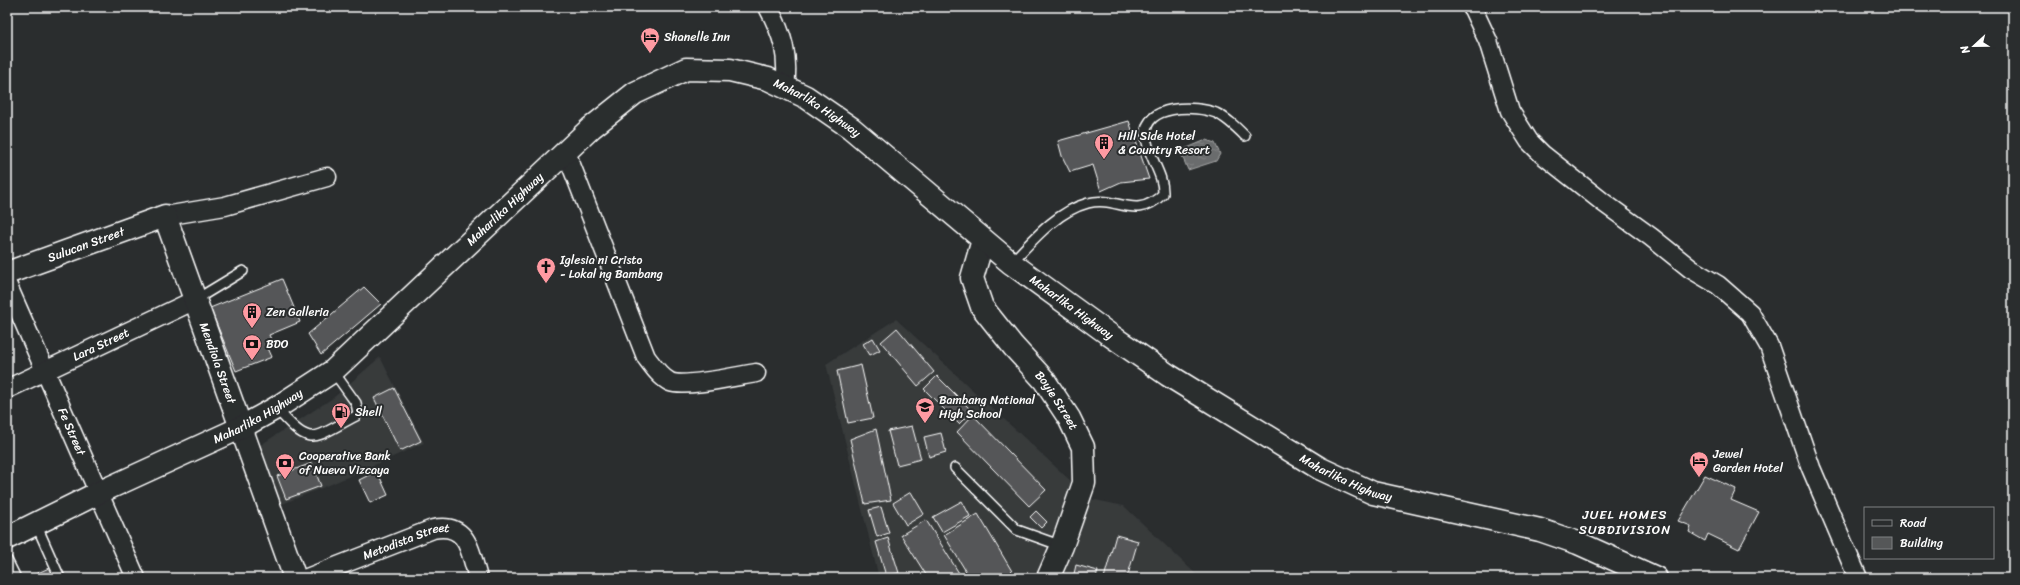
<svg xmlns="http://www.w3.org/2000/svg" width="2020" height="585" font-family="Sriracha,sans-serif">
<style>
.built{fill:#373a3b}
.water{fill:url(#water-ripples);stroke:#a6a7a7}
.building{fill:#555758;stroke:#fff}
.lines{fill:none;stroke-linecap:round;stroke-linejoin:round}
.lane-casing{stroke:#fff;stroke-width:12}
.street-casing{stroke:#fff;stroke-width:21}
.secondary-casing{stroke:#fff;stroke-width:25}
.primary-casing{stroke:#fff;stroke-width:25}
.lane{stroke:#2a2d2e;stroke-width:9}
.street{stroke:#2a2d2e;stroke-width:18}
.secondary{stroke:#2a2d2e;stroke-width:22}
.primary{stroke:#2a2d2e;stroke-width:22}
.labels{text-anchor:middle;stroke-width:4;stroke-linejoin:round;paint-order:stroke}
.poi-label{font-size:12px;fill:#fff;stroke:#2a2d2e;text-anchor:start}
.street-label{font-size:12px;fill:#fff;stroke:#2a2d2e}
.neighbourhood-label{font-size:13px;letter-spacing:1px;fill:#fff;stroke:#2a2d2e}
</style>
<defs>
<pattern id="water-ripples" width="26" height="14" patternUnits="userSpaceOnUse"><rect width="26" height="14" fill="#6a6c6d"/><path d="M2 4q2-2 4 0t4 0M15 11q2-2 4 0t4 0" fill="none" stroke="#808283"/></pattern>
</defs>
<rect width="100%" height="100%" fill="#2a2d2e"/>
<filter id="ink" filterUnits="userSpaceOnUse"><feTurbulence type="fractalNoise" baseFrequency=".025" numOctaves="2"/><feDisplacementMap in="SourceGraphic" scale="8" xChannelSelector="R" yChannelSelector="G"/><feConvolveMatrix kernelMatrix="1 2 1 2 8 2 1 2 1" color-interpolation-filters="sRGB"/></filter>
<g filter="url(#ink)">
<g class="built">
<polygon points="896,319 1074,484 1061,524 1037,578 879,578 826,364"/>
<polygon points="380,357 424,443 334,483 280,505 259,446 333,398"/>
<polygon points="1091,499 1124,506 1200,578 1060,578 1073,550"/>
</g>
<polygon class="water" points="1206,140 1215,143 1220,154 1216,161 1188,170 1180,151"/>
<g class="building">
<polygon points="1129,121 1149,179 1121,182 1101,191 1093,165 1070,172 1062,156 1058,141"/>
<polygon points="282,279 300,322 269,335 274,346 268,348 272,357 236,371 210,308"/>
<polygon points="364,287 381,304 321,355 308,334"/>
<polygon points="897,328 934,372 918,386 881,342"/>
<polygon points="873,338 880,350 870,355 863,344"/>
<polygon points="861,365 873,418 848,423 837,371"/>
<polygon points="937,376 972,411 959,424 924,389"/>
<polygon points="394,388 421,441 400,451 374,398"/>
<polygon points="973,415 1046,490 1029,506 957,432"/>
<polygon points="912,426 921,459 897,465 888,431"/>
<polygon points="876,429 891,500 865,504 850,439"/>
<polygon points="941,433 946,452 929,457 924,437"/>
<polygon points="312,463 321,486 286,499 277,476"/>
<polygon points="377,471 388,495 370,503 359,480"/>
<polygon points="1705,475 1736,489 1731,500 1759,512 1739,549 1708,534 1705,541 1689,532 1691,526 1678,521"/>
<polygon points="911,492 924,514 906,525 893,503"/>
<polygon points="962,501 970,516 942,532 933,517"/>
<polygon points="881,507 889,533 877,537 869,510"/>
<polygon points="1036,511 1047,522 1041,528 1030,517"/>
<polygon points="978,514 1016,578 970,578 944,535"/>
<polygon points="926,520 962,578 928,578 901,535"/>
<polygon points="1116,535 1138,541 1127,578 1104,578"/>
<polygon points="888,538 899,573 886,576 876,542"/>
<polygon points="1076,565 1098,571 1096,578 1073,578"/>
<polygon points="51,567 56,578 27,578"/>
</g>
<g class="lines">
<defs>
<g id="lane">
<path d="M1011 263C1032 241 1057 211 1088 203 1118 195 1134 222 1163 194 1164 173 1147 156 1146 136 1143 104 1196 105 1216 113 1227 118 1236 127 1245 136"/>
<polyline points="195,300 243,271"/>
<path d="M276 408C312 449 311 439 356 416L358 413 356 403 333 371"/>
<polyline points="955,468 1017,530 1062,546"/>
<polyline points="36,524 60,578"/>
<polyline points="7,560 16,578"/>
</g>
<g id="street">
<path d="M768 7C783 35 789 55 785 87"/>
<polyline points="1472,7 1488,41 1510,111 1529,141 1542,154 1604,203 1651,237 1691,269 1718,285 1750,313 1769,346 1811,468 1858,578"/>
<path d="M566 152 646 357C652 365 660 377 670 382 685 388 737 376 756 373"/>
<polyline points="165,216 225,206 327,177"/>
<path id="s1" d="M7 284 136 578"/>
<path id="s2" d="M7 389 195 300"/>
<path id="s3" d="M307 578 433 529C468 522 470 551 478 578"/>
</g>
<g id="secondary">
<path id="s4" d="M983 240 972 278 982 307 1013 346 1044 380 1069 418 1083 447 1084 483 1062 546 1048 578"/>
<path id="s5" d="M7 273 165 216 295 578"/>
</g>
<g id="primary">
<path id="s6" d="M7 538 98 493 240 428 276 408 333 371 591 128 635 93 686 69 730 70 768 79 806 97 851 128 1011 263 1110 335 1168 375 1319 468 1373 493 1540 530 1578 543 1656 578"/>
</g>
</defs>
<use href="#lane" class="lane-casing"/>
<use href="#street" class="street-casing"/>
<use href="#secondary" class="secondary-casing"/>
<use href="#primary" class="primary-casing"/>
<use href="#lane" class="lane"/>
<use href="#street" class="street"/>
<use href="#secondary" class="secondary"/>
<use href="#primary" class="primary"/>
</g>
</g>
<defs>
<symbol id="hotel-pin" viewBox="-11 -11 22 30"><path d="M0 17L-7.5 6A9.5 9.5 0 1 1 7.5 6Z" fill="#ff9aa2" stroke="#2a2d2e"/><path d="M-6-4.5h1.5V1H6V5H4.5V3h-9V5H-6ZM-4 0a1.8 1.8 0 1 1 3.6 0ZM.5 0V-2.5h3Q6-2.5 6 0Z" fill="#111"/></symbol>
<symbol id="building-pin" viewBox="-11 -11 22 30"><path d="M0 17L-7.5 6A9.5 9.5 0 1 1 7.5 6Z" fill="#ff9aa2" stroke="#2a2d2e"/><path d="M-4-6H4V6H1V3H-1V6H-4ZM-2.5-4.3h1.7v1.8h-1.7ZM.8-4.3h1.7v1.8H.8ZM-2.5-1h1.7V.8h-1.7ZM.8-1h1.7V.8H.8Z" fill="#111"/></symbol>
<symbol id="church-pin" viewBox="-11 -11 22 30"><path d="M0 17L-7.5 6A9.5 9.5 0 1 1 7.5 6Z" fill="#ff9aa2" stroke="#2a2d2e"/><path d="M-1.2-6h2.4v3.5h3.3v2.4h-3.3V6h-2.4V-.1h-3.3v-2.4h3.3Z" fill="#111"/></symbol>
<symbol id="bank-pin" viewBox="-11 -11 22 30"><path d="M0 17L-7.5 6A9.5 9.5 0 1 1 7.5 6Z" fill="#ff9aa2" stroke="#2a2d2e"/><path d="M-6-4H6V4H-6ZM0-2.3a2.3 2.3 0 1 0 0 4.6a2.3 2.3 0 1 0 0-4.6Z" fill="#111"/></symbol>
<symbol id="school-pin" viewBox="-11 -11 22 30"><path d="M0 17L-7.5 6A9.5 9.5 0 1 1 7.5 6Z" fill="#ff9aa2" stroke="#2a2d2e"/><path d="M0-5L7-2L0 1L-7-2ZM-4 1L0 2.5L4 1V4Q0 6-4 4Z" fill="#111"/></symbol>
<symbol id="fuel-pin" viewBox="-11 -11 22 30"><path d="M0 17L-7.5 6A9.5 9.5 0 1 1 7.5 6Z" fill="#ff9aa2" stroke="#2a2d2e"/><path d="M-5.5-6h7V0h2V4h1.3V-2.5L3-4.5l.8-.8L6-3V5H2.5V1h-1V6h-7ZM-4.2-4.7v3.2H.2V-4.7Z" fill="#111"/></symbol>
</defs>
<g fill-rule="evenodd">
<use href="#hotel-pin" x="639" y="26" width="22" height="30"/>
<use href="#building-pin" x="1093" y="132" width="22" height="30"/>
<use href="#church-pin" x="535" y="256" width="22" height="30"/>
<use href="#building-pin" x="241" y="301" width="22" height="30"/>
<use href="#bank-pin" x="241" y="333" width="22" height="30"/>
<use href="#school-pin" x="914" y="396" width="22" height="30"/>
<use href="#fuel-pin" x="330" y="401" width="22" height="30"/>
<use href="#hotel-pin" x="1688" y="450" width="22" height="30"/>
<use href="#bank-pin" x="274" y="452" width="22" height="30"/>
</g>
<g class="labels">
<g class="poi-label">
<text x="664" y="41">Shanelle Inn</text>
<text x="1118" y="140">Hill Side Hotel<tspan x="1118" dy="14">&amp; Country Resort</tspan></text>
<text x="560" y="264">Iglesia ni Cristo<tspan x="560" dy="14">- Lokal ng Bambang</tspan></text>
<text x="266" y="316">Zen Galleria</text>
<text x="266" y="348">BDO</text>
<text x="939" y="404">Bambang National<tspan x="939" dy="14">High School</tspan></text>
<text x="355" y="416">Shell</text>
<text x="1713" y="458">Jewel<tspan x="1713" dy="14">Garden Hotel</tspan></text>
<text x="299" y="460">Cooperative Bank<tspan x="299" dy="14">of Nueva Vizcaya</tspan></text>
</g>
<g class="street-label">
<text dy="4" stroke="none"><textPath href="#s6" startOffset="974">Maharlika Highway</textPath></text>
<text dy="4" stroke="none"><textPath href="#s6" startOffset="603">Maharlika Highway</textPath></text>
<text dy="4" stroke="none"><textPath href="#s5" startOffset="84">Sulucan Street</textPath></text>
<text dy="4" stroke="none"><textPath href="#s6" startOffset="1298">Maharlika Highway</textPath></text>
<text dy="4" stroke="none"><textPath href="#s2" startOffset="104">Lara Street</textPath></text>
<text dy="4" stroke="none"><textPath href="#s5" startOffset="324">Mendiola Street</textPath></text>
<text dy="4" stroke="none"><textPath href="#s4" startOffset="190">Boyie Street</textPath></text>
<text dy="4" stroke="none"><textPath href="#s6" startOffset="279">Maharlika Highway</textPath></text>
<text dy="4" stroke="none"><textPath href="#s1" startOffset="161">Fe Street</textPath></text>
<text dy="4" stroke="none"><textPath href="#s6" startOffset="1622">Maharlika Highway</textPath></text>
<text dy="4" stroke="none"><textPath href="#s3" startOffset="106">Metodista Street</textPath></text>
</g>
<g class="neighbourhood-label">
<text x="1625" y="519">JUEL HOMES<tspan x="1625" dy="15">SUBDIVISION</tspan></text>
</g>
</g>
<rect width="2020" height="585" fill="none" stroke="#2a2d2e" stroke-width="24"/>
<rect x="12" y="12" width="1996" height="561" fill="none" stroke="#fff" stroke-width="1.5" filter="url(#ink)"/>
<rect x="1864" y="507" width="130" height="52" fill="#2a2d2e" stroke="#7f8182"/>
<rect x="1872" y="520" width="20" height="6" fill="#2a2d2e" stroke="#7f8182"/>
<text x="1900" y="527" font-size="12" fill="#ffffff">Road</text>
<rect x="1872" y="537" width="20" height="12" fill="#555758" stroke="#7f8182"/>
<text x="1900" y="547" font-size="12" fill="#ffffff">Building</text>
<g transform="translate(1974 46) rotate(248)" stroke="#2a2d2e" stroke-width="3" paint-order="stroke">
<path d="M0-3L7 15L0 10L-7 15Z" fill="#ffffff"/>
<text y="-6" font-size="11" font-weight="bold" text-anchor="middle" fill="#ffffff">N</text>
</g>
</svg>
